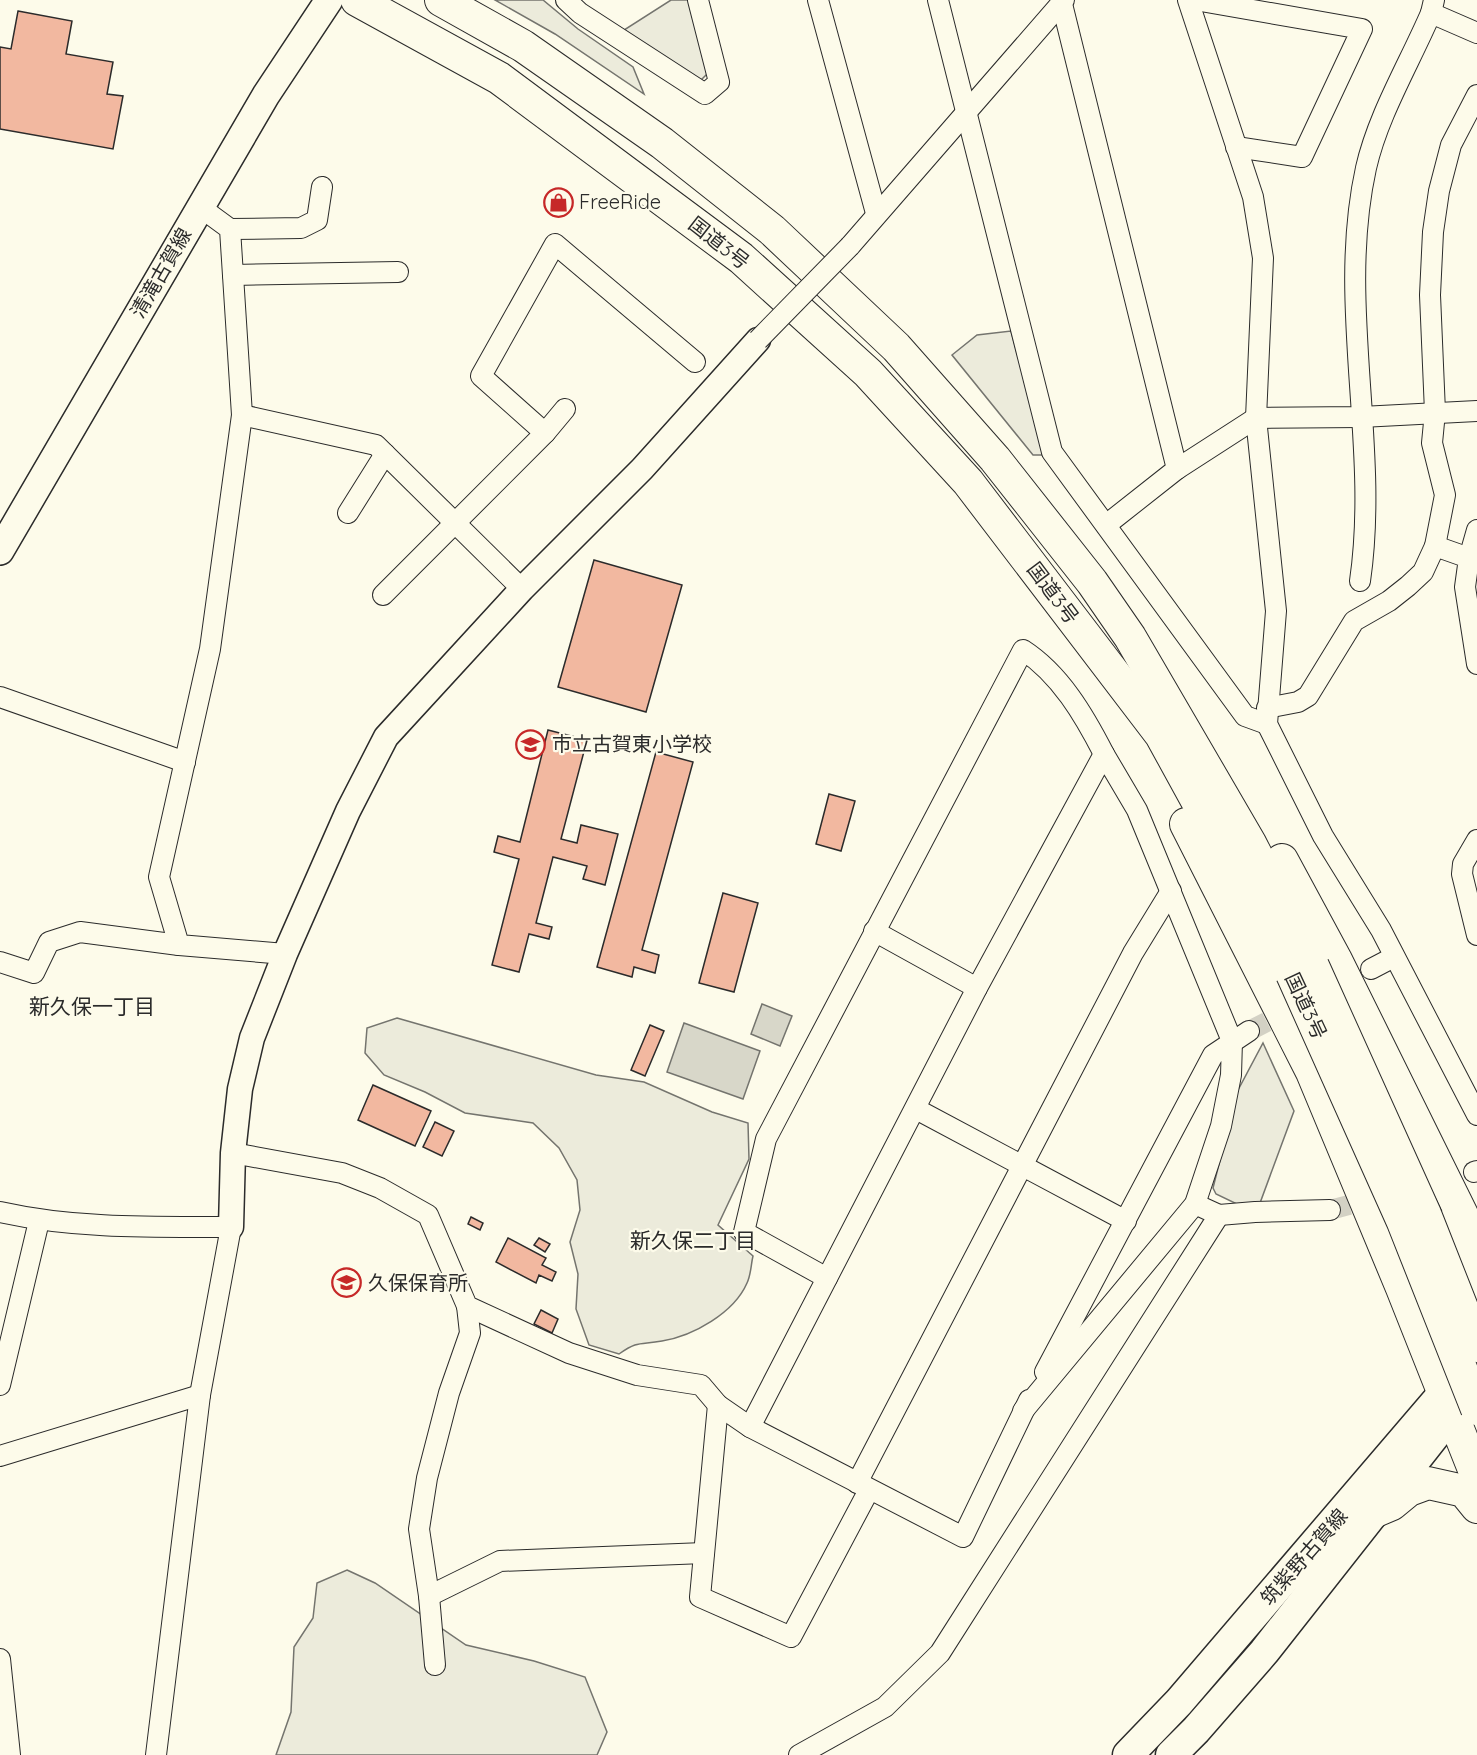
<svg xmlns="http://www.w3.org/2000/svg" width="1477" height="1755" font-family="Quicksand,'Noto Sans JP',sans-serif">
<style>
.green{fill:#ecebdb;stroke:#74746e;stroke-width:1.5}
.water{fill:#d8d7c9;stroke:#74746e;stroke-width:1.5}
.building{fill:#f2b8a0;stroke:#2b2b2b;stroke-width:1.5}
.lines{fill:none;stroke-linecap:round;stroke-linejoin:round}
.minor-tunnel{stroke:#d3d1c4;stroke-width:20;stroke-dasharray:20 10;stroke-linecap:butt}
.minor-casing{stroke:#2b2b2b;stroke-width:22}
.tertiary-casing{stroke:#2b2b2b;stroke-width:27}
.secondary-casing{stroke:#2b2b2b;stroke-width:30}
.primary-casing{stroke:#2b2b2b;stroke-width:33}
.trunk-casing{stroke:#2b2b2b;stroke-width:34}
.minor{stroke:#fdfbea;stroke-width:20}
.tertiary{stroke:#fdfbea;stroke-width:24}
.secondary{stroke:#fdfbea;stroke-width:27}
.primary{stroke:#fdfbea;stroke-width:30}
.trunk{stroke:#fdfbea;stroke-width:32}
.minor-bridge-casing{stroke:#2b2b2b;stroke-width:22;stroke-linecap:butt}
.trunk-bridge-casing{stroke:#2b2b2b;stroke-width:34;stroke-linecap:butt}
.minor-bridge{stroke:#fdfbea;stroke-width:20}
.trunk-bridge{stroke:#fdfbea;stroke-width:32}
.labels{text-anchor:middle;stroke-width:4.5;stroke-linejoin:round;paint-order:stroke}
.poi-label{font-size:20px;fill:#2b2b2b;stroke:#fdfbea;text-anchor:start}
.street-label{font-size:20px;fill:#2b2b2b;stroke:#fdfbea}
.neighbourhood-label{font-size:21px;fill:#2b2b2b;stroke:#fdfbea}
</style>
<rect width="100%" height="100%" fill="#fdfbea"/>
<g class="green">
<polygon points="495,0 543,0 578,29 633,67 644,94 555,34"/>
<polygon points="671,0 690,0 707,74 699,82 624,30"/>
<polygon points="1011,331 1045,455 1033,455 952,355 977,335"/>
<path d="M397 1018 596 1075 644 1082 712 1112 748 1123 749 1159 718 1225 753 1256C751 1264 751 1275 747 1283 734 1313 693 1336 662 1341 640 1345 639 1340 619 1354L589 1345 576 1309 578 1274 570 1242 580 1210 577 1180 559 1148 533 1123 465 1113 425 1092 384 1075 365 1053 367 1028Z"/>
<polygon points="1263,1043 1294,1111 1260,1203 1241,1206 1216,1194 1213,1188 1237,1092"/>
<polygon points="347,1570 375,1583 466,1645 534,1661 585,1677 607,1732 597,1755 276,1755 291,1712 294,1647 313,1618 317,1583"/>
</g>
<g class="water">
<polygon points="762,1004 792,1016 780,1046 751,1034"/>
<polygon points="684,1023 760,1051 743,1099 667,1072"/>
</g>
<g class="building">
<polygon points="18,11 72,21 66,54 113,62 107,94 123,96 113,149 0,129 0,47 11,49"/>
<polygon points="594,560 682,585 646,712 558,687"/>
<polygon points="548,730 587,740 561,839 577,843 581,825 618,834 605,885 583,879 587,866 553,857 536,923 552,927 549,939 529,934 519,972 492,965 519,859 494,852 498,836 520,842"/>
<polygon points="656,752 693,762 642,950 659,955 655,973 634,967 632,977 597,967"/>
<polygon points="829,794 855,801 841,851 816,844"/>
<polygon points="723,893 758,903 734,992 699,983"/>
<polygon points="650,1025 664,1031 645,1076 631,1070"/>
<polygon points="373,1085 431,1111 415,1146 358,1120"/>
<polygon points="435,1122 454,1131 442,1156 423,1147"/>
<polygon points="471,1217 483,1223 480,1230 468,1224"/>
<polygon points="508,1238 546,1258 542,1265 556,1272 552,1281 539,1275 536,1283 496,1262"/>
<polygon points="539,1238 550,1244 545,1252 534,1245"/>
<polygon points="541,1310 558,1319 552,1333 534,1324"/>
</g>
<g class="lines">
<g class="minor-tunnel">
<polyline points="1249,1031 1292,1009"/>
<polyline points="1330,1210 1375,1198"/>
</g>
<defs>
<g id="minor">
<polyline points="566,0 580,13 705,94 719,82 698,0"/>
<polyline points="818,0 876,213"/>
<polyline points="938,0 1052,452 1245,716 1267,724"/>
<polyline points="1061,0 1177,469 1106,525"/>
<polyline points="1188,0 1253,197 1263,258 1256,418 1276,611 1267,724 1323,836 1381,930 1477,1115"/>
<polyline points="1195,0 1362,29 1302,157 1236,147"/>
<polyline points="1431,13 1477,33"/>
<polyline points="200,207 230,229 242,415 210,649 159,877 179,945 285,954"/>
<polyline points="230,229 301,228 317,220 322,187"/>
<polyline points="850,246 1064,0"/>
<polyline points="233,275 398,272"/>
<polyline points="565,409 545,433 481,376 555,244 695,362"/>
<polyline points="242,415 376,445 522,589"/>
<polyline points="1177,469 1256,418 1361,417 1477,411"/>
<polyline points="348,513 385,454"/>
<polyline points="1435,546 1469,558 1465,587 1477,664"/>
<polyline points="1469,558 1477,530"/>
<path d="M1360 581C1380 445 1336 304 1366 168 1378 115 1409 64 1431 13L1434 0"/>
<polyline points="383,595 545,433"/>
<polyline points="0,697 185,762"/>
<polyline points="1267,708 1298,702 1308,696 1354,621 1389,601 1408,586 1423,572 1435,546 1445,495 1432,443 1435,412 1430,295 1433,232 1439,191 1451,145 1477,95"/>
<polyline points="1477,840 1463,864 1462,874 1477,935"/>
<polyline points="874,931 977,988"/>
<polyline points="0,962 34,973 49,942 80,932 179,945"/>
<polyline points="1371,969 1394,957"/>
<polyline points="916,1109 1126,1221"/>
<polyline points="233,1153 342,1173 380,1188 428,1215 467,1306 569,1353 637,1375 701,1385 718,1405 750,1427 963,1537 1029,1400"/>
<polyline points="1474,1172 1477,1171"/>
<path d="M0 1212C76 1229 153 1227 231 1227L200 1395 156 1755"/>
<polyline points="1219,1215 1255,1212 1330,1210"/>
<path d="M827 1278 744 1232 766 1139 1023 650C1060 674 1084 715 1104 754"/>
<polyline points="467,1306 470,1333 449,1393 427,1478 419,1529 429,1596 500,1561 704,1553"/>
<polyline points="1045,1372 1213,1055 1249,1031"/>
<polyline points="0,1385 39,1221"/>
<polyline points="718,1405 700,1597 791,1637 869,1490"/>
<polyline points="750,1427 977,988 1104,754 1137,810 1232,1041 1231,1075 1221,1126 1195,1204 1023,1411"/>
<polyline points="0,1456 200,1395"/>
<polyline points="857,1483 1133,953 1171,891"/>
<polyline points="429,1596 435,1665"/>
<polyline points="0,1659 10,1755"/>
<polyline points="799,1755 885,1707 940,1653 1219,1215 1195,1204"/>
</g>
<polyline id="tertiary" points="231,1227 233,1153 240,1089 252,1038 285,954 348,811 386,737 522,589 642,469 758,340"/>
<polyline id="secondary" points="0,551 266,95 329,0"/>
<g id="primary">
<polyline points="1128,1755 1179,1702 1459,1375"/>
<polyline points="1171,1755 1196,1730 1264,1652 1453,1412 1464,1394"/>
</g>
<g id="trunk">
<polyline points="357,0 499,78 741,258 868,373 968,482 1161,735 1292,974"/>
<polyline points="441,0 523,46 662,143 772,230 896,347 995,459 1092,582 1130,637 1250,843 1313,966"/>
<polyline points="1186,824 1312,1072 1402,1288 1477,1477"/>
<polyline points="1282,860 1336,960 1477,1245"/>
<polyline points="1450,1225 1477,1290"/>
<polyline points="1371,1513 1392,1504 1409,1490 1428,1483 1464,1491 1477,1507"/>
</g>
</defs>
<use href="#minor" class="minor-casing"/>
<use href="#tertiary" class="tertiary-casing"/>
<use href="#secondary" class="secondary-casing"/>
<use href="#primary" class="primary-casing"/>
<use href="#trunk" class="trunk-casing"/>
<use href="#minor" class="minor"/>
<use href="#tertiary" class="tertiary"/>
<use href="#secondary" class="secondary"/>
<use href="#primary" class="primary"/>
<use href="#trunk" class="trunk"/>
<defs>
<polyline id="minor-bridge" points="758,340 850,246"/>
<g id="trunk-bridge">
<polyline points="1313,966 1425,1214 1477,1346"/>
<polyline points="1292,974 1403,1222 1477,1409"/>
</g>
</defs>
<use href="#minor-bridge" class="minor-bridge-casing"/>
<use href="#trunk-bridge" class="trunk-bridge-casing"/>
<use href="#minor-bridge" class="minor-bridge"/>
<use href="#trunk-bridge" class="trunk-bridge"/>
</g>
<defs>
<symbol id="shop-ring" viewBox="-11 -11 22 22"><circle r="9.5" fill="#fdfbea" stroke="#c62828" stroke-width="1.5"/><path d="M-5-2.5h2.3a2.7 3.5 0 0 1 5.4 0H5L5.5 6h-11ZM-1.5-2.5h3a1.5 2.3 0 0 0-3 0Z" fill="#c62828"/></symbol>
<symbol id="school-ring" viewBox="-11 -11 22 22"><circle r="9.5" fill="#fdfbea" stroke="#c62828" stroke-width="1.5"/><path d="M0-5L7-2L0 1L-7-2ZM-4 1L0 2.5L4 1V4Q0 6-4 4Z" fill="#c62828"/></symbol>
</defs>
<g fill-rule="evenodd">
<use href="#shop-ring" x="542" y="186" width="33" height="33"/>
<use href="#school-ring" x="514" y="728" width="33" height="33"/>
<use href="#school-ring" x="330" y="1266" width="33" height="33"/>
</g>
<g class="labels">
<g class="poi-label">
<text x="579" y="209">FreeRide</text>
<text x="552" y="751">市立古賀東小学校</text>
<text x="368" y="1290">久保保育所</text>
</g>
<g class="street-label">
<text transform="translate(719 243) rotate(38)" y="7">国道3号</text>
<text transform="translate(161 273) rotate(-60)" y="7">清滝古賀線</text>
<text transform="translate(1053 593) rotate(53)" y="7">国道3号</text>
<text transform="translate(1306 1006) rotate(65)" y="7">国道3号</text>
<text transform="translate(1304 1557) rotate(-49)" y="7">筑紫野古賀線</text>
</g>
<g class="neighbourhood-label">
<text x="92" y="1014">新久保一丁目</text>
<text x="693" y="1248">新久保二丁目</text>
</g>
</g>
</svg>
